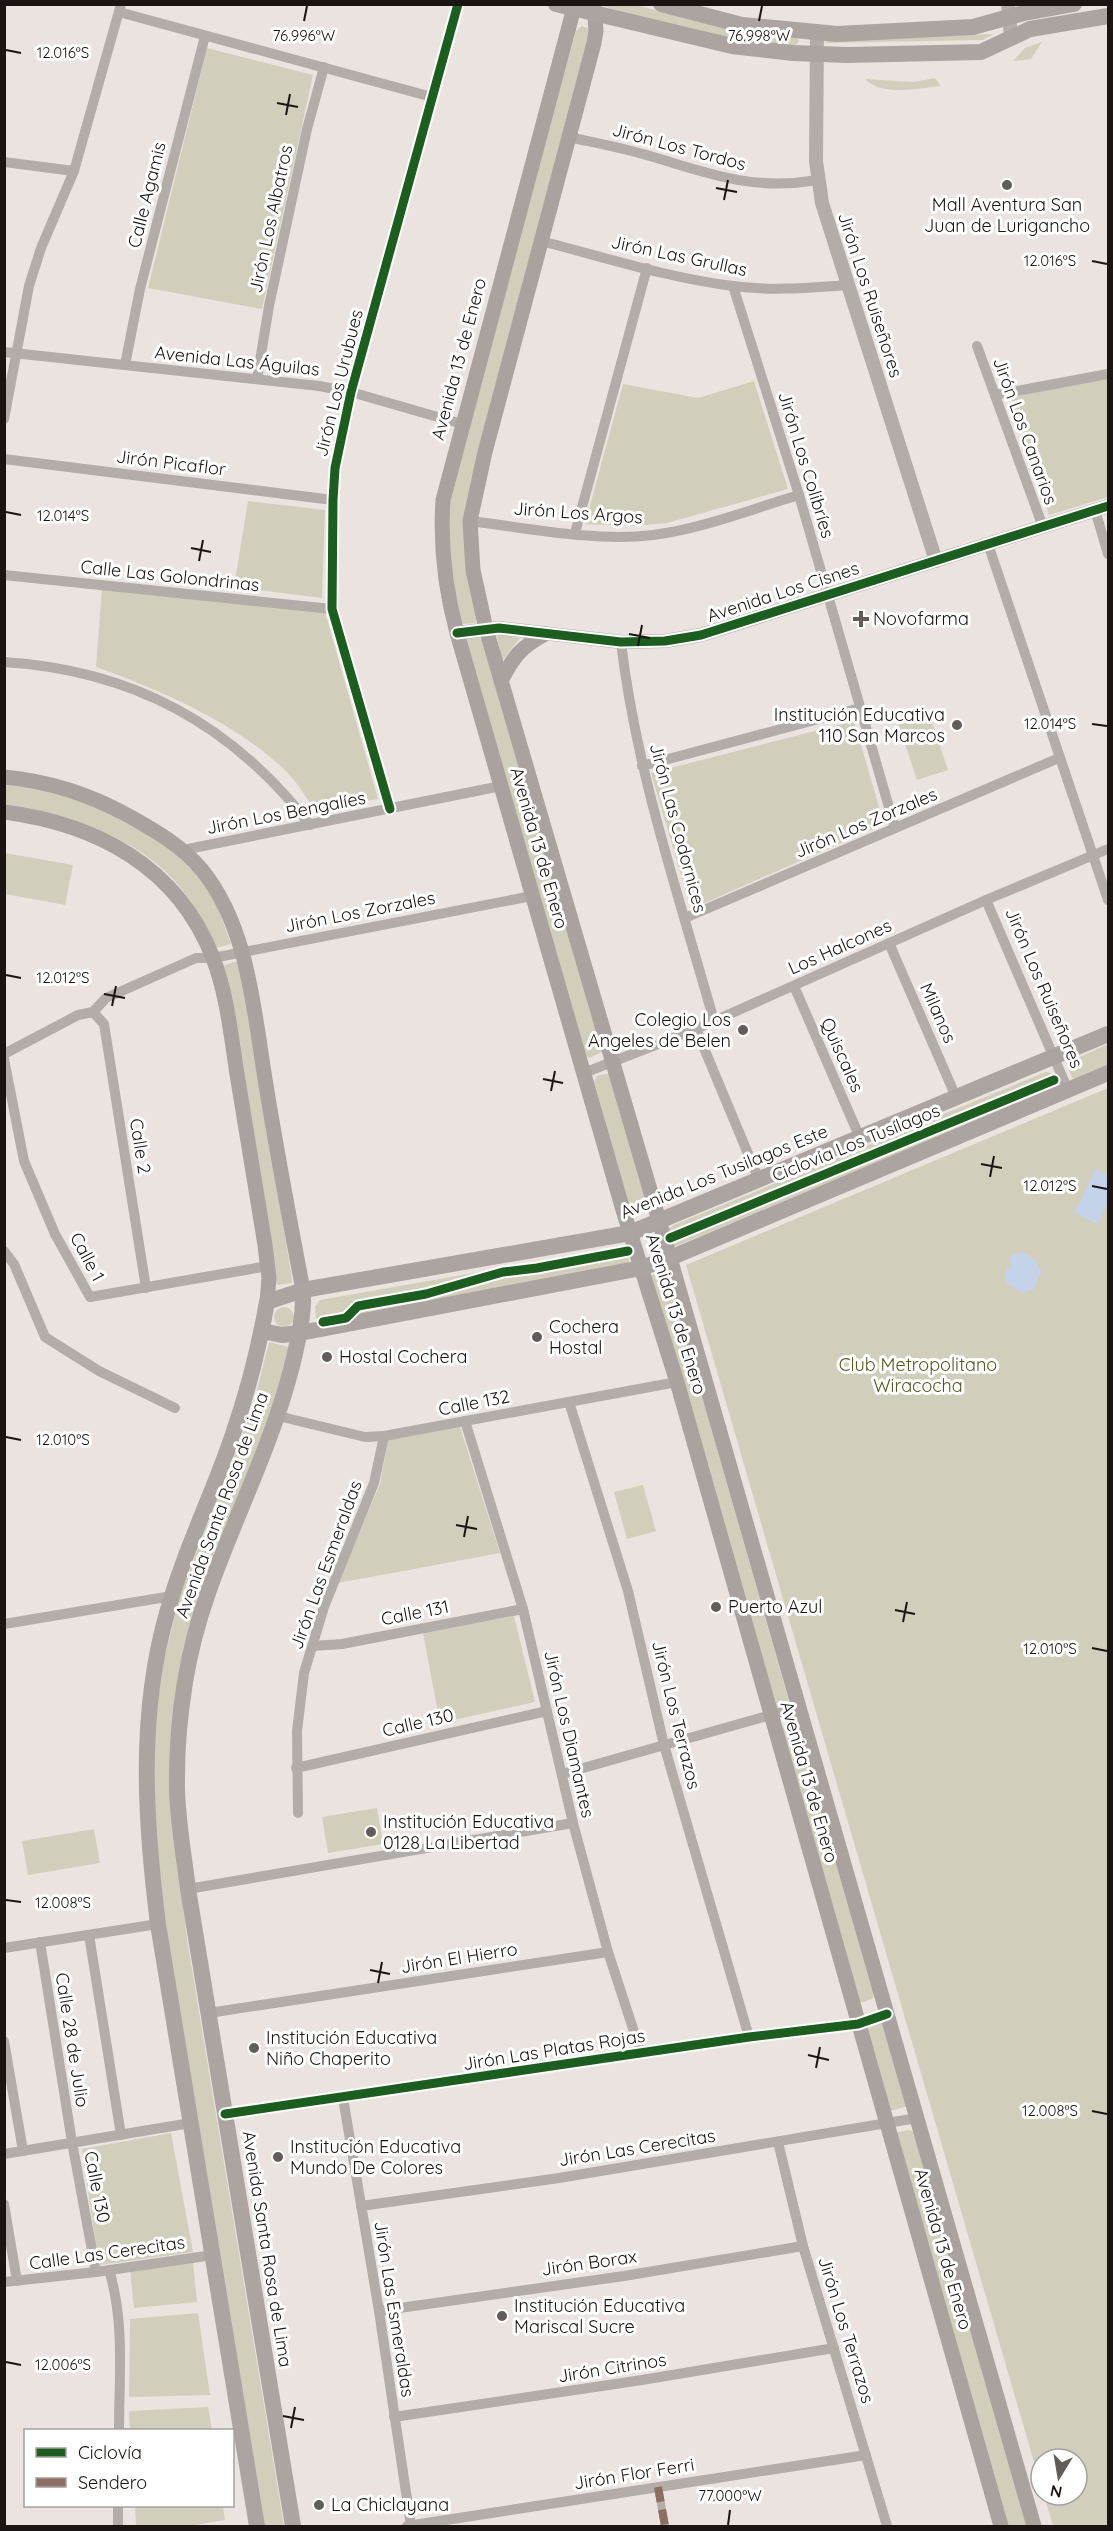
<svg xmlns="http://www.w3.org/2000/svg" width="1113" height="2531" font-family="Quicksand,sans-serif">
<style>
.green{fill:#d1cfbc}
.water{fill:#c4d3e9}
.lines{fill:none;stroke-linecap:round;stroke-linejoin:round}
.pedestrian{stroke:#b3ada9;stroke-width:8}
.minor{stroke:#b3ada9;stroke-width:10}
.tertiary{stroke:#b3ada9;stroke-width:14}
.secondary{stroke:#a9a29e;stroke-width:15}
.primary{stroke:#aca4a0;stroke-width:16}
.quiet{stroke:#8d6e63;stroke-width:8;stroke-dasharray:15 8;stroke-linecap:butt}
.cycleway-casing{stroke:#fff;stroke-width:13}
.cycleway{stroke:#1b5e20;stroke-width:9}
.ticks{fill:none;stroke:#1a1512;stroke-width:2}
.poi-dot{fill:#635d5a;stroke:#fff;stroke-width:2}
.labels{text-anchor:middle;stroke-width:6;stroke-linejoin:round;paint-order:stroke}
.street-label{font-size:18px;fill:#1a1512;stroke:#fff}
.poi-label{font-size:18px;fill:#1a1512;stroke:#fff;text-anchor:start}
.park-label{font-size:18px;fill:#55591b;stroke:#fff}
.ticks-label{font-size:15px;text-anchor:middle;fill:#1a1512;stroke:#fff;stroke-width:6;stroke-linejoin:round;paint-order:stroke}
</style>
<rect width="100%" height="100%" fill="#ebe3df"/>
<g class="green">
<polygon points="600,5 635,5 731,29 796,37 799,41 796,45 731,39 635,17"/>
<polygon points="581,26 590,29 478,450 477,617 475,623 464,624 458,621 448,561 449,506 460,450 576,31"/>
<polygon points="994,34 983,40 823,43 830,40"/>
<polygon points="1042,42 1031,59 1013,61 1025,48"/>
<polygon points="207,48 313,75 262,309 148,288"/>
<path d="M935 78 941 86C919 88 882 97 865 79L914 82Z"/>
<polygon points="1108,378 1108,497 1049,515 1011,397"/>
<polygon points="754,381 788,489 667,523 634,526 585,524 623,384 698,398"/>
<polygon points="248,501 325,510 322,598 234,587"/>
<path d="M102 588 325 612 378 799 315 811C306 797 297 782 285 770 233 721 162 691 96 667Z"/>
<polygon points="500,633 520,638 502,661 497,637"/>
<polygon points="478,636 482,641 602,1047 602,1052 589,1058 585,1056 464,645 466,638"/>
<polygon points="929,713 948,770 917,780 898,723"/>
<polygon points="854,721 884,824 691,909 651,773"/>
<path d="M5 783 39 789 91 804 165 844 195 872 210 893 218 908 231 944 215 948C207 932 199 915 189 899 150 840 71 815 5 805Z"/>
<polygon points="5,853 73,865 65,905 5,894"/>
<polygon points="234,962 238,962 240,966 292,1279 292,1283 278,1285 276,1281 223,966"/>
<polygon points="1108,1044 1108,1067 1075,1079 1072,1078 1068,1067 1071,1061"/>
<polygon points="1046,1072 1051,1073 1056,1088 674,1247 669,1228 674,1225"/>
<polygon points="605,1074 609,1074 647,1205 647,1210 633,1215 630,1210 594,1081 597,1076"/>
<polygon points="1108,1088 1108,2526 1053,2526 1044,2495 1077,2495 1077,2459 1041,2459 1041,2486 686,1265"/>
<polygon points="622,1247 628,1250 629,1265 318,1321 316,1317 315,1306 320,1300"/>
<polygon points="662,1270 666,1270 790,1705 771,1708 652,1278 652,1275"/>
<circle cx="284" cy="1317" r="10"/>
<polygon points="269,1342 289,1347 274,1409 206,1582 174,1831 187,1939 284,2526 265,2526 168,1942 154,1832 155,1719 164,1660 180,1595 252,1410"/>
<polygon points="460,1427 500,1553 338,1583 380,1484 388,1440"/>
<polygon points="643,1485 656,1531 627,1539 614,1492"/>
<polygon points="514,1616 535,1702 440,1723 423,1633"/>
<polygon points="793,1726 798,1729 874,1992 873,1998 864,2002 857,2002 782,1728"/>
<polygon points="377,1808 383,1844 328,1853 322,1817"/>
<polygon points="94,1829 100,1863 28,1875 22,1841"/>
<polygon points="884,2022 908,2106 890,2111 865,2028"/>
<polygon points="909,2130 915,2132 1029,2526 1007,2526 894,2133"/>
<polygon points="171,2133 193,2252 99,2265 82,2149"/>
<polygon points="193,2263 197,2302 134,2308 130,2269"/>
<polygon points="198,2313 210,2395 129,2397 130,2319"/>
<polygon points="208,2407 212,2430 130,2430 129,2411"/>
<polygon points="135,2506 223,2506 225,2520 189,2526 136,2526"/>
</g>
<g class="water">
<polygon points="1096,1169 1108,1175 1108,1202 1098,1224 1075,1213"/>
<polygon points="1022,1252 1036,1260 1041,1272 1034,1289 1023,1293 1007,1283 1005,1278 1007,1269 1012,1266 1010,1260 1012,1255"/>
</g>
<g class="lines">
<polyline class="pedestrian" points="658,2487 665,2526"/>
<g class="minor">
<polyline points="119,12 432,97"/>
<path d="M569 137C596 143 624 148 650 156 711 174 752 191 818 180"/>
<polyline points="4,162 74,171"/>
<path d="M541 241C604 257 668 278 733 286 771 291 808 288 847 285"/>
<polyline points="733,286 799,495 895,828"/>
<polyline points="977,346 1043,527"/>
<polyline points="4,352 319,386 351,392 462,424"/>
<polyline points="125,365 140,289 205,36"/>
<polyline points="257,379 269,306 307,129 324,67"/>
<polyline points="995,395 1108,374"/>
<polyline points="4,419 29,286 41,248 74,171 121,4"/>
<polyline points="4,459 333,500"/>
<polyline points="1095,510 1108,554"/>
<path d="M470 521C528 528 595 542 653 535 702 529 751 509 799 495"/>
<polyline points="575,533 647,268"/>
<polyline points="988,544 1108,900"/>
<polyline points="4,575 332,609"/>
<path d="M621 642C636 771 679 896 714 1021"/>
<path d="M4 662C132 670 232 724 310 825"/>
<polyline points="642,766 860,708"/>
<polyline points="390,809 332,609 333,500 335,468 351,392 458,4"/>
<polyline points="183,850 501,786"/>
<polyline points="986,900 1068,1090"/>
<polyline points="685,918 1059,758"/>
<polyline points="889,943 956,1097"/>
<polyline points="794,986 860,1138"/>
<polyline points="93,1012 104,1024 146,1288"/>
<polyline points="696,1029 759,1180"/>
<polyline points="4,1054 78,1015 93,1012 106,998 196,958 213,958 532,896"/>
<polyline points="4,1059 24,1161 55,1234 90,1297 268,1266"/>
<polyline points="584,1073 696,1029 986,900 1108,849"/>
<polyline points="4,1251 14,1264 45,1337 99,1371 175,1408"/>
<polyline points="569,1402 628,1591 664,1745 749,2037"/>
<polyline points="278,1416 365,1437 384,1436 677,1382"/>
<polyline points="465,1421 523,1609 573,1823 608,1952 641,2053"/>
<polyline points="4,1624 172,1596"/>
<polyline points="313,1646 342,1644 523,1609"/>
<polyline points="296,1768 547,1711"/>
<polyline points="562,1774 799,1707"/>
<polyline points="298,1813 297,1731 304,1673 324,1607 374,1483 384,1436"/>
<polyline points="188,1889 573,1823"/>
<polyline points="89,1935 121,2135"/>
<polyline points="40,1942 72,2142 96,2272"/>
<polyline points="4,1948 158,1924"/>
<polyline points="209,2013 608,1952"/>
<polyline points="4,2041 23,2151"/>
<polyline points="343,2098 379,2311 411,2526"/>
<polyline points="225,2114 749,2037 858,2024 887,2014"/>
<polyline points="778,2142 803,2246 887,2526"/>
<polyline points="4,2154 191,2123"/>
<polyline points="4,2204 17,2281"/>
<polyline points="361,2206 559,2178 917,2118"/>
<path d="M109 2270C125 2322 119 2377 119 2430"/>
<polyline points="4,2282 96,2272 213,2255"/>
<polyline points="379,2311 624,2276 803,2246"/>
<polyline points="394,2417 642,2380 834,2348"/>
<polyline points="118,2526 118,2506"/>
<polyline points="407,2526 866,2455"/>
</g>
<g class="tertiary">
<polyline points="1008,4 1011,37"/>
<polyline points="817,33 816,161 822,203 936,561"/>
<polyline points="457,633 499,628 621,642 665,641 701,635 1108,506"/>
</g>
<g class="secondary">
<path d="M575 4 443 500C440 545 445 589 457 633L623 1210 677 1382 1001 2526"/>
<polyline points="594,4 596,31 594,43 485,452 470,521 473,570 486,629 670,1258 1034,2526"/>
<path d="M501 681C513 657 521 647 545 634"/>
<path d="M4 777C48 781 91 795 129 816 156 831 182 846 202 870 249 928 254 1013 266 1085 277 1153 290 1222 303 1290"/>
<path d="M4 812C97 824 178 867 213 958 227 994 231 1036 237 1074 246 1131 256 1188 265 1245L269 1278 267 1302"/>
</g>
<g class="primary">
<polyline points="556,4 732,46 793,53 847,55 981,52 1030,29 1108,16"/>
<polyline points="661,4 742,25 837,34 973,27 1024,13 1074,4"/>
<polyline points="262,1331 282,1335 300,1333 641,1268 670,1258 1108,1073"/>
<path d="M257 2526 158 1924C145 1820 138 1715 167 1613 184 1551 213 1494 233 1434 248 1391 259 1347 267 1302L303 1290 630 1233 1108 1034"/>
<path d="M293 2526 188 1889C184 1856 178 1823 177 1790 176 1723 186 1655 208 1593 235 1516 272 1445 292 1366 298 1341 304 1317 303 1290"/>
</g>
<polyline class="quiet" points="658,2487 665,2526"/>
<defs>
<g id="cycleway">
<polyline points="457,633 499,628 621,642 665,641 701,635 1108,506"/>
<polyline points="390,809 332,609 333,500 335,468 351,392 458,4"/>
<polyline points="670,1238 1054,1080"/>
<polyline points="323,1322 346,1318 358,1306 426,1294 503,1272 537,1268 628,1251"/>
<polyline points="225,2114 749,2037 858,2024 887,2014"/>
</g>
</defs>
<use href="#cycleway" class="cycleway-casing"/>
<use href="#cycleway" class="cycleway"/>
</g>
<path class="ticks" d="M304 21 307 6M759 21 762 6M6 50 21 53M277 103 298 107M286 115 290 94M716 188 737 192M724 200 728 180M1092 261 1107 264M6 512 21 515M191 548 211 552M199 561 203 540M629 634 650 638M638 646 642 625M1092 724 1107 726M6 975 21 978M104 994 125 998M112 1006 116 986M543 1079 563 1083M551 1091 555 1071M981 1164 1002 1168M990 1177 994 1156M1092 1186 1107 1189M6 1437 21 1440M456 1525 477 1529M464 1537 468 1516M895 1610 915 1614M903 1622 907 1602M1092 1648 1107 1651M6 1900 21 1902M370 1970 390 1974M378 1983 382 1962M808 2055 829 2060M816 2068 820 2047M1092 2111 1107 2114M6 2362 21 2365M283 2416 304 2420M291 2428 295 2407M728 2525 730 2510"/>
<g class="poi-dot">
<circle cx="1007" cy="185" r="6"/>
<path d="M858 610h6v6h6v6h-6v6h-6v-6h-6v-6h6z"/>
<circle cx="957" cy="725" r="6"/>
<circle cx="743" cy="1030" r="6"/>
<circle cx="537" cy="1337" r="6"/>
<circle cx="327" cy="1357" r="6"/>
<circle cx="716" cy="1607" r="6"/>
<circle cx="371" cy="1832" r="6"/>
<circle cx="254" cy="2048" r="6"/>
<circle cx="278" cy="2157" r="6"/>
<circle cx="502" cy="2316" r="6"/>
<circle cx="319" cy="2505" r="6"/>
</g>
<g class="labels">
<g class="street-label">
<text transform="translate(679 147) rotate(15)" y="6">Jirón Los Tordos</text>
<text transform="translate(147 195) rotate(-76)" y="6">Calle Agamis</text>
<text transform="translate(271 219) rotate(-78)" y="6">Jirón Los Albatros</text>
<text transform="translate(679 256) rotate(12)" y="6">Jirón Las Grullas</text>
<text transform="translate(870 295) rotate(72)" y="6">Jirón Los Ruiseñores</text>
<text transform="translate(459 359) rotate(-75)" y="6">Avenida 13 de Enero</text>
<text transform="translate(237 361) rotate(6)" y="6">Avenida Las Águilas</text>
<text transform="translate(339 383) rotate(-76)" y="6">Jirón Los Urubues</text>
<text transform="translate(1025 431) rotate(70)" y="6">Jirón Los Canarios</text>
<text transform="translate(171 463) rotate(7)" y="6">Jirón Picaflor</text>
<text transform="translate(806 465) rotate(73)" y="6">Jirón Los Colibríes</text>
<text transform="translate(578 513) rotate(4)" y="6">Jirón Los Argos</text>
<text transform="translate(170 576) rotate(6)" y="6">Calle Las Golondrinas</text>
<text transform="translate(783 592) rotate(-18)" y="6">Avenida Los Cisnes</text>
<text transform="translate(286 813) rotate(-11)" y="6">Jirón Los Bengalíes</text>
<text transform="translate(866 823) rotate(-23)" y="6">Jirón Los Zorzales</text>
<text transform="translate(678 828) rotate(75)" y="6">Jirón Las Codornices</text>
<text transform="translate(539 848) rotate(74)" y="6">Avenida 13 de Enero</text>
<text transform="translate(360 912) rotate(-11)" y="6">Jirón Los Zorzales</text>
<text transform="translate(840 947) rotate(-24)" y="6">Los Halcones</text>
<text transform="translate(1044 988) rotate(67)" y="6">Jirón Los Ruiseñores</text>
<text transform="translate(938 1013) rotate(66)" y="6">Milanos</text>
<text transform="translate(842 1055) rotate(66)" y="6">Quiscales</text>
<text transform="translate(856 1143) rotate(-22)" y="6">Ciclovía Los Tusílagos</text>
<text transform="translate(140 1146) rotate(81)" y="6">Calle 2</text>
<text transform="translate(724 1172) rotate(-22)" y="6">Avenida Los Tusilagos Este</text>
<text transform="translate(87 1257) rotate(62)" y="6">Calle 1</text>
<text transform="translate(676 1314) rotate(73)" y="6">Avenida 13 de Enero</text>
<text transform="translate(474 1403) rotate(-11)" y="6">Calle 132</text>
<text transform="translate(222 1505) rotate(-70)" y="6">Avenida Santa Rosa de Lima</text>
<text transform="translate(326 1565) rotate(-70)" y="6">Jirón Las Esmeraldas</text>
<text transform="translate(415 1613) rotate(-11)" y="6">Calle 131</text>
<text transform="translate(676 1715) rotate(76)" y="6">Jirón Los Terrazos</text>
<text transform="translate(418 1723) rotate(-13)" y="6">Calle 130</text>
<text transform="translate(569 1734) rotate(77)" y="6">Jirón Los Diamantes</text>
<text transform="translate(809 1782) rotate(74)" y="6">Avenida 13 de Enero</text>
<text transform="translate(459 1958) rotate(-9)" y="6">Jirón El Hierro</text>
<text transform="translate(72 2040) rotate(81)" y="6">Calle 28 de Julio</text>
<text transform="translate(554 2050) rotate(-9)" y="6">Jirón Las Platas Rojas</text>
<text transform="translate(637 2148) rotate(-9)" y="6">Jirón Las Cerecitas</text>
<text transform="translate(97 2187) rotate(79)" y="6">Calle 130</text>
<text transform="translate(267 2249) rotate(81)" y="6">Avenida Santa Rosa de Lima</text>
<text transform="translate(943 2249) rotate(74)" y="6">Avenida 13 de Enero</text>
<text transform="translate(107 2253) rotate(-8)" y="6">Calle Las Cerecitas</text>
<text transform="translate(589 2263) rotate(-8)" y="6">Jirón Borax</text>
<text transform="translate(394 2309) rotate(81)" y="6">Jirón Las Esmeraldas</text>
<text transform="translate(846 2330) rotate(73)" y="6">Jirón Los Terrazos</text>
<text transform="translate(612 2368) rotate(-9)" y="6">Jirón Citrinos</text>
<text transform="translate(634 2474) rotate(-9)" y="6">Jirón Flor Ferri</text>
</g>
<g class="poi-label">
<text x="1007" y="211" text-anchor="middle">Mall Aventura San<tspan x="1007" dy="21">Juan de Lurigancho</tspan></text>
<text x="873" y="625">Novofarma</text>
<text x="945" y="721" text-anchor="end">Institución Educativa<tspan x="945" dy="21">110 San Marcos</tspan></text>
<text x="731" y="1026" text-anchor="end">Colegio Los<tspan x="731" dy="21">Angeles de Belen</tspan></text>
<text x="549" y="1333">Cochera<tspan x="549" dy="21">Hostal</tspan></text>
<text x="339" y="1363">Hostal Cochera</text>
<text x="728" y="1613">Puerto Azul</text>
<text x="383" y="1828">Institución Educativa<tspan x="383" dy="21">0128 La Libertad</tspan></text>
<text x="266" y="2044">Institución Educativa<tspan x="266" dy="21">Niño Chaperito</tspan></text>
<text x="290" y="2153">Institución Educativa<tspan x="290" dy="21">Mundo De Colores</tspan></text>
<text x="514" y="2312">Institución Educativa<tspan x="514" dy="21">Mariscal Sucre</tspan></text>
<text x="331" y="2511">La Chiclayana</text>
</g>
<g class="park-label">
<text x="918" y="1371">Club Metropolitano<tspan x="918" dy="21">Wiracocha</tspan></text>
</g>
</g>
<g class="ticks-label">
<text x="304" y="41">76.996°W</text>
<text x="759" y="41">76.998°W</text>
<text x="63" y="58">12.016°S</text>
<text x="1050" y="266">12.016°S</text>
<text x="63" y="521">12.014°S</text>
<text x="1050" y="729">12.014°S</text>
<text x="63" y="983">12.012°S</text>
<text x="1050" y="1191">12.012°S</text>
<text x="63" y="1445">12.010°S</text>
<text x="1050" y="1654">12.010°S</text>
<text x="63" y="1908">12.008°S</text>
<text x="1050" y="2116">12.008°S</text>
<text x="63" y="2370">12.006°S</text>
<text x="730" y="2501">77.000°W</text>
</g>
<rect width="1113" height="2531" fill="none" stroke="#1a1512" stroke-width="12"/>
<rect x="24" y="2429" width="210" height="78" fill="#ffffff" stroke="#a3a1a0" stroke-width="1.5"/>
<rect x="36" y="2448" width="30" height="9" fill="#1b5e20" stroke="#a3a1a0" stroke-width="1.5"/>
<text x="78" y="2459" font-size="18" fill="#1a1512">Ciclovía</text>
<rect x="36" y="2478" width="30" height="9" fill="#8d6e63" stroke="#a3a1a0" stroke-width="1.5"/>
<text x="78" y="2489" font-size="18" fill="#1a1512">Sendero</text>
<g transform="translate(1059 2477) rotate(191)"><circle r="28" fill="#ffffff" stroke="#a3a1a0" stroke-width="1.5"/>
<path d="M0-4.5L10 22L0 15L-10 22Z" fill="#635d5a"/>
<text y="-9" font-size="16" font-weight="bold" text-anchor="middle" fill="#1a1512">N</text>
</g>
</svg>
